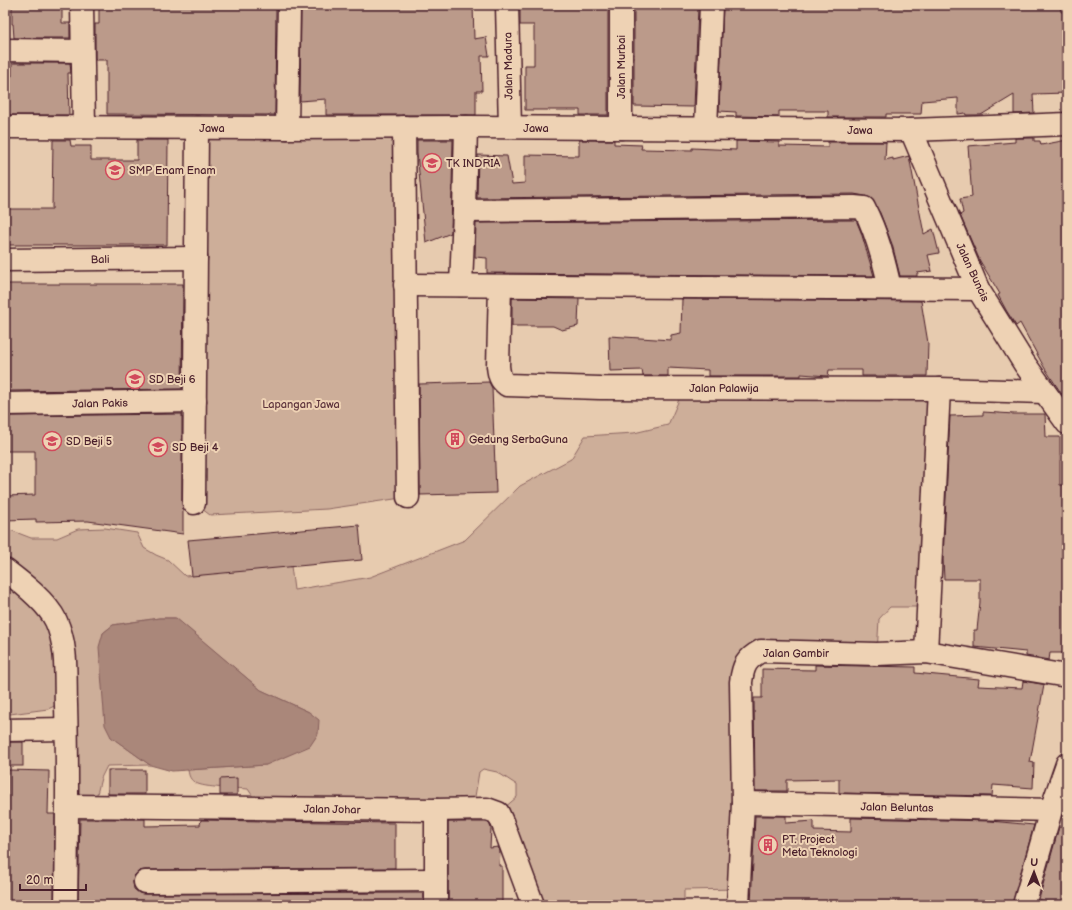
<svg xmlns="http://www.w3.org/2000/svg" width="1072" height="910" font-family="'Balsamiq Sans',sans-serif">
<style>
.green{fill:#cdae99;stroke:#8c6662}
.water{fill:#aa877a;stroke:#845d5a}
.building{fill:#bb9a8a;stroke:#4a1f2b}
.lines{fill:none;stroke-linecap:round;stroke-linejoin:round}
.minor-casing{stroke:#4a1f2b;stroke-width:25}
.minor{stroke:#eed2b4;stroke-width:22}
.labels{text-anchor:middle;stroke-width:4;stroke-linejoin:round;paint-order:stroke}
.street-label{font-size:11px;fill:#4a1f2b;stroke:#eed2b4}
.poi-label{font-size:11px;fill:#4a1f2b;stroke:#eed2b4;text-anchor:start}
.park-label{font-size:11px;fill:#5e343c;stroke:#eed2b4}
</style>
<rect width="100%" height="100%" fill="#e7cbaf"/>
<filter id="ink" filterUnits="userSpaceOnUse"><feTurbulence type="fractalNoise" baseFrequency=".025" numOctaves="2"/><feDisplacementMap in="SourceGraphic" scale="8" xChannelSelector="R" yChannelSelector="G"/><feConvolveMatrix kernelMatrix="1 2 1 2 8 2 1 2 1" color-interpolation-filters="sRGB"/></filter>
<g filter="url(#ink)">
<g class="green">
<polygon points="404,127 408,497 327,509 210,515 194,503 197,128"/>
<path d="M684 388 939 389 928 607H890L879 619 877 654 750 657 739 889 684 890V905H533L498 813 517 797V785L497 772 483 769 479 772 473 809 252 808V795L248 789C236 788 204 788 196 783 190 780 189 776 188 770L266 765 309 712 261 690 175 618H159L113 625 103 633 111 737 150 765 107 766 101 778 94 806H68L65 701 48 709 10 714 5 713V528L31 538H57L78 529 105 528 137 533 144 548 156 555 168 560 185 576 291 566 294 590 370 577 465 540 520 486 571 459 585 436 634 433 668 425Z"/>
</g>
<polygon class="water" points="159,618 176,618 261,690 309,712 319,720 318,734 310,746 266,765 172,771 150,765 111,737 105,725 99,647 103,633 113,625"/>
<g class="building">
<polygon points="12,5 62,5 62,23 70,23 70,38 14,38 13,24 12,24"/>
<polygon points="99,5 276,5 275,115 107,114 107,60 95,60 95,24 99,24"/>
<polygon points="301,5 473,5 474,39 486,37 489,56 481,56 482,91 476,91 476,115 326,115 326,99 300,101"/>
<polygon points="520,5 608,5 608,115 580,115 580,110 525,110 525,65 534,65 534,25 520,25"/>
<polygon points="634,5 671,5 671,7 698,8 694,107 634,106"/>
<polygon points="723,5 1060,5 1061,12 1067,11 1067,93 1033,94 1034,113 1014,114 1014,95 981,115 966,115 965,113 958,114 958,98 922,101 921,114 886,114 886,117 828,117 828,111 779,111 779,117 736,116 736,112 719,111"/>
<polygon points="12,63 70,63 71,73 68,73 69,115 5,115 5,76 12,76"/>
<polygon points="1015,138 1034,138 1034,141 1040,141 1041,145 1067,140 1067,402 1044,367 1020,323 1016,326 1006,310 998,295 1000,294 980,261 960,215 963,213 960,199 972,197 968,146 1015,142"/>
<polygon points="53,140 70,140 71,146 91,146 91,160 137,160 137,140 168,140 167,245 5,245 5,209 52,209"/>
<polygon points="417,140 453,140 451,233 426,243 417,153"/>
<polygon points="579,140 614,140 614,144 642,145 641,149 692,150 692,148 736,150 736,141 779,142 779,146 828,147 828,142 886,142 885,160 893,158 893,160 909,156 924,234 933,229 939,253 928,255 932,271 917,273 917,276 900,276 892,244 880,213 871,198 865,196 854,194 477,198 478,155 507,156 512,184 525,183 525,155 579,156"/>
<polygon points="853,220 856,220 861,232 874,276 487,273 487,258 475,257 476,223"/>
<polygon points="5,284 183,284 182,389 8,391 8,322 5,322"/>
<polygon points="512,298 579,299 578,326 562,330 553,326 512,326"/>
<polygon points="682,299 921,301 928,343 927,376 862,376 862,370 829,370 828,376 801,374 801,376 708,376 708,370 668,368 668,376 643,376 642,370 610,371 609,336 671,340 671,335 681,333"/>
<polygon points="489,382 492,388 496,493 420,495 419,384"/>
<polygon points="983,412 1014,414 1045,414 1046,437 1060,437 1060,485 1067,485 1067,653 1050,653 1049,660 1026,656 1026,652 974,647 974,630 977,630 980,602 980,579 944,579 943,559 950,416 983,415"/>
<polygon points="182,414 182,503 183,509 183,534 88,521 36,522 36,519 5,520 5,496 35,495 35,451 5,451 5,418 8,418 8,416"/>
<polygon points="359,525 362,560 192,576 188,540"/>
<polygon points="815,665 915,667 915,673 979,679 978,686 1022,688 1023,681 1047,685 1044,685 1030,762 1034,763 1033,788 993,785 992,796 839,793 839,779 787,780 787,791 755,791 754,698 762,698 762,669 815,670"/>
<rect x="5" y="742" width="18" height="24"/>
<polygon points="8,770 49,771 48,814 55,814 54,905 5,905 5,877 7,877"/>
<rect x="108" y="770" width="37" height="24"/>
<polygon points="237,778 237,795 220,795 220,779"/>
<polygon points="755,816 786,816 786,823 814,821 814,831 851,832 851,818 990,821 1034,825 1012,905 751,905"/>
<polygon points="80,819 145,819 145,826 200,825 201,820 395,823 395,868 145,870 139,871 134,876 133,882 134,889 139,893 145,894 424,893 424,905 176,905 176,901 136,901 136,905 78,905"/>
<polygon points="448,822 485,822 489,823 491,828 490,848 498,847 500,851 499,866 502,866 502,905 448,905"/>
<polygon points="1059,827 1067,828 1067,905 1056,905 1039,899"/>
</g>
<g class="lines">
<defs>
<g id="minor">
<polyline points="82,5 84,127"/>
<polyline points="507,5 510,127"/>
<polyline points="5,50 82,51"/>
<polyline points="5,127 287,128 466,127 911,130 1067,124"/>
<polyline points="404,127 408,497"/>
<path d="M466 127 464 211 854 207 864 208C877 233 884 261 890 288"/>
<polyline points="287,128 289,5"/>
<polyline points="621,128 621,5"/>
<polyline points="706,128 711,5"/>
<polyline points="911,130 978,289 1024,363 1067,423"/>
<polyline points="5,260 196,258"/>
<polyline points="405,285 978,289"/>
<polyline points="461,285 464,211"/>
<path d="M500 286 498 366C499 375 500 380 507 385L600 388 939 389 1044 392"/>
<polyline points="5,404 195,401"/>
<polyline points="194,503 197,128"/>
<path d="M5 570C21 582 47 602 56 621 68 647 65 677 66 705 68 772 67 838 66 905"/>
<polyline points="926,652 939,389"/>
<polyline points="5,730 66,729"/>
<polyline points="743,803 1051,810"/>
<polyline points="68,806 436,810 487,809 498,813 503,824 533,905"/>
<polyline points="436,810 436,905"/>
<polyline points="145,882 436,880"/>
<path d="M738 905 743 803 741 682C743 666 746 659 761 651L877 654 926 652 1067 676"/>
<polyline points="1024,905 1051,810 1067,764"/>
</g>
</defs>
<use href="#minor" class="minor-casing"/>
<use href="#minor" class="minor"/>
</g>
</g>
<defs>
<symbol id="school-ring" viewBox="-11 -11 22 22"><circle r="9.5" fill="#eed2b4" stroke="#d1495b" stroke-width="1.5"/><path d="M0-5L7-2L0 1L-7-2ZM-4 1L0 2.5L4 1V4Q0 6-4 4Z" fill="#d1495b"/></symbol>
<symbol id="building-ring" viewBox="-11 -11 22 22"><circle r="9.5" fill="#eed2b4" stroke="#d1495b" stroke-width="1.5"/><path d="M-4-6H4V6H1V3H-1V6H-4ZM-2.5-4.3h1.7v1.8h-1.7ZM.8-4.3h1.7v1.8H.8ZM-2.5-1h1.7V.8h-1.7ZM.8-1h1.7V.8H.8Z" fill="#d1495b"/></symbol>
</defs>
<g fill-rule="evenodd">
<use href="#school-ring" x="421" y="152" width="22" height="22"/>
<use href="#school-ring" x="104" y="159" width="22" height="22"/>
<use href="#school-ring" x="124" y="368" width="22" height="22"/>
<use href="#building-ring" x="444" y="428" width="22" height="22"/>
<use href="#school-ring" x="41" y="430" width="22" height="22"/>
<use href="#school-ring" x="147" y="436" width="22" height="22"/>
<use href="#building-ring" x="757" y="834" width="22" height="22"/>
</g>
<g class="labels">
<g class="street-label">
<text transform="translate(508 66) rotate(-91)" y="4">Jalan Madura</text>
<text transform="translate(621 67) rotate(-90)" y="4">Jalan Murbai</text>
<text x="212" y="132">Jawa</text>
<text x="536" y="132">Jawa</text>
<text x="860" y="134">Jawa</text>
<text transform="translate(100 259) rotate(-1)" y="4">Bali</text>
<text transform="translate(973 272) rotate(65)" y="4">Jalan Buncis</text>
<text x="724" y="392">Jalan Palawija</text>
<text transform="translate(100 403) rotate(-1)" y="4">Jalan Pakis</text>
<text x="796" y="657">Jalan Gambir</text>
<text transform="translate(897 807) rotate(1)" y="4">Jalan Beluntas</text>
<text transform="translate(332 809) rotate(1)" y="4">Jalan Johar</text>
</g>
<g class="poi-label">
<text x="446" y="167">TK INDRIA</text>
<text x="129" y="174">SMP Enam Enam</text>
<text x="149" y="383">SD Beji 6</text>
<text x="469" y="443">Gedung SerbaGuna</text>
<text x="66" y="445">SD Beji 5</text>
<text x="172" y="451">SD Beji 4</text>
<text x="782" y="843">PT. Project<tspan x="782" dy="13">Meta Teknologi</tspan></text>
</g>
<g class="park-label">
<text x="301" y="408">Lapangan Jawa</text>
</g>
</g>
<rect width="1072" height="910" fill="none" stroke="#eed2b4" stroke-width="20"/>
<rect x="10" y="10" width="1052" height="890" fill="none" stroke="#4a1f2b" stroke-width="1.5" filter="url(#ink)"/>
<g transform="translate(1034 872) rotate(1)" stroke="#eed2b4" stroke-width="3" paint-order="stroke">
<path d="M0-3L7 15L0 10L-7 15Z" fill="#4a1f2b"/>
<text y="-6" font-size="11" font-weight="bold" text-anchor="middle" fill="#4a1f2b">U</text>
</g>
<path d="M20 884v6h66v-6" fill="none" stroke="#4a1f2b" stroke-width="2"/>
<text x="26" y="884" font-size="12" fill="#4a1f2b" stroke="#eed2b4" stroke-width="3" paint-order="stroke">20 m</text>
</svg>
